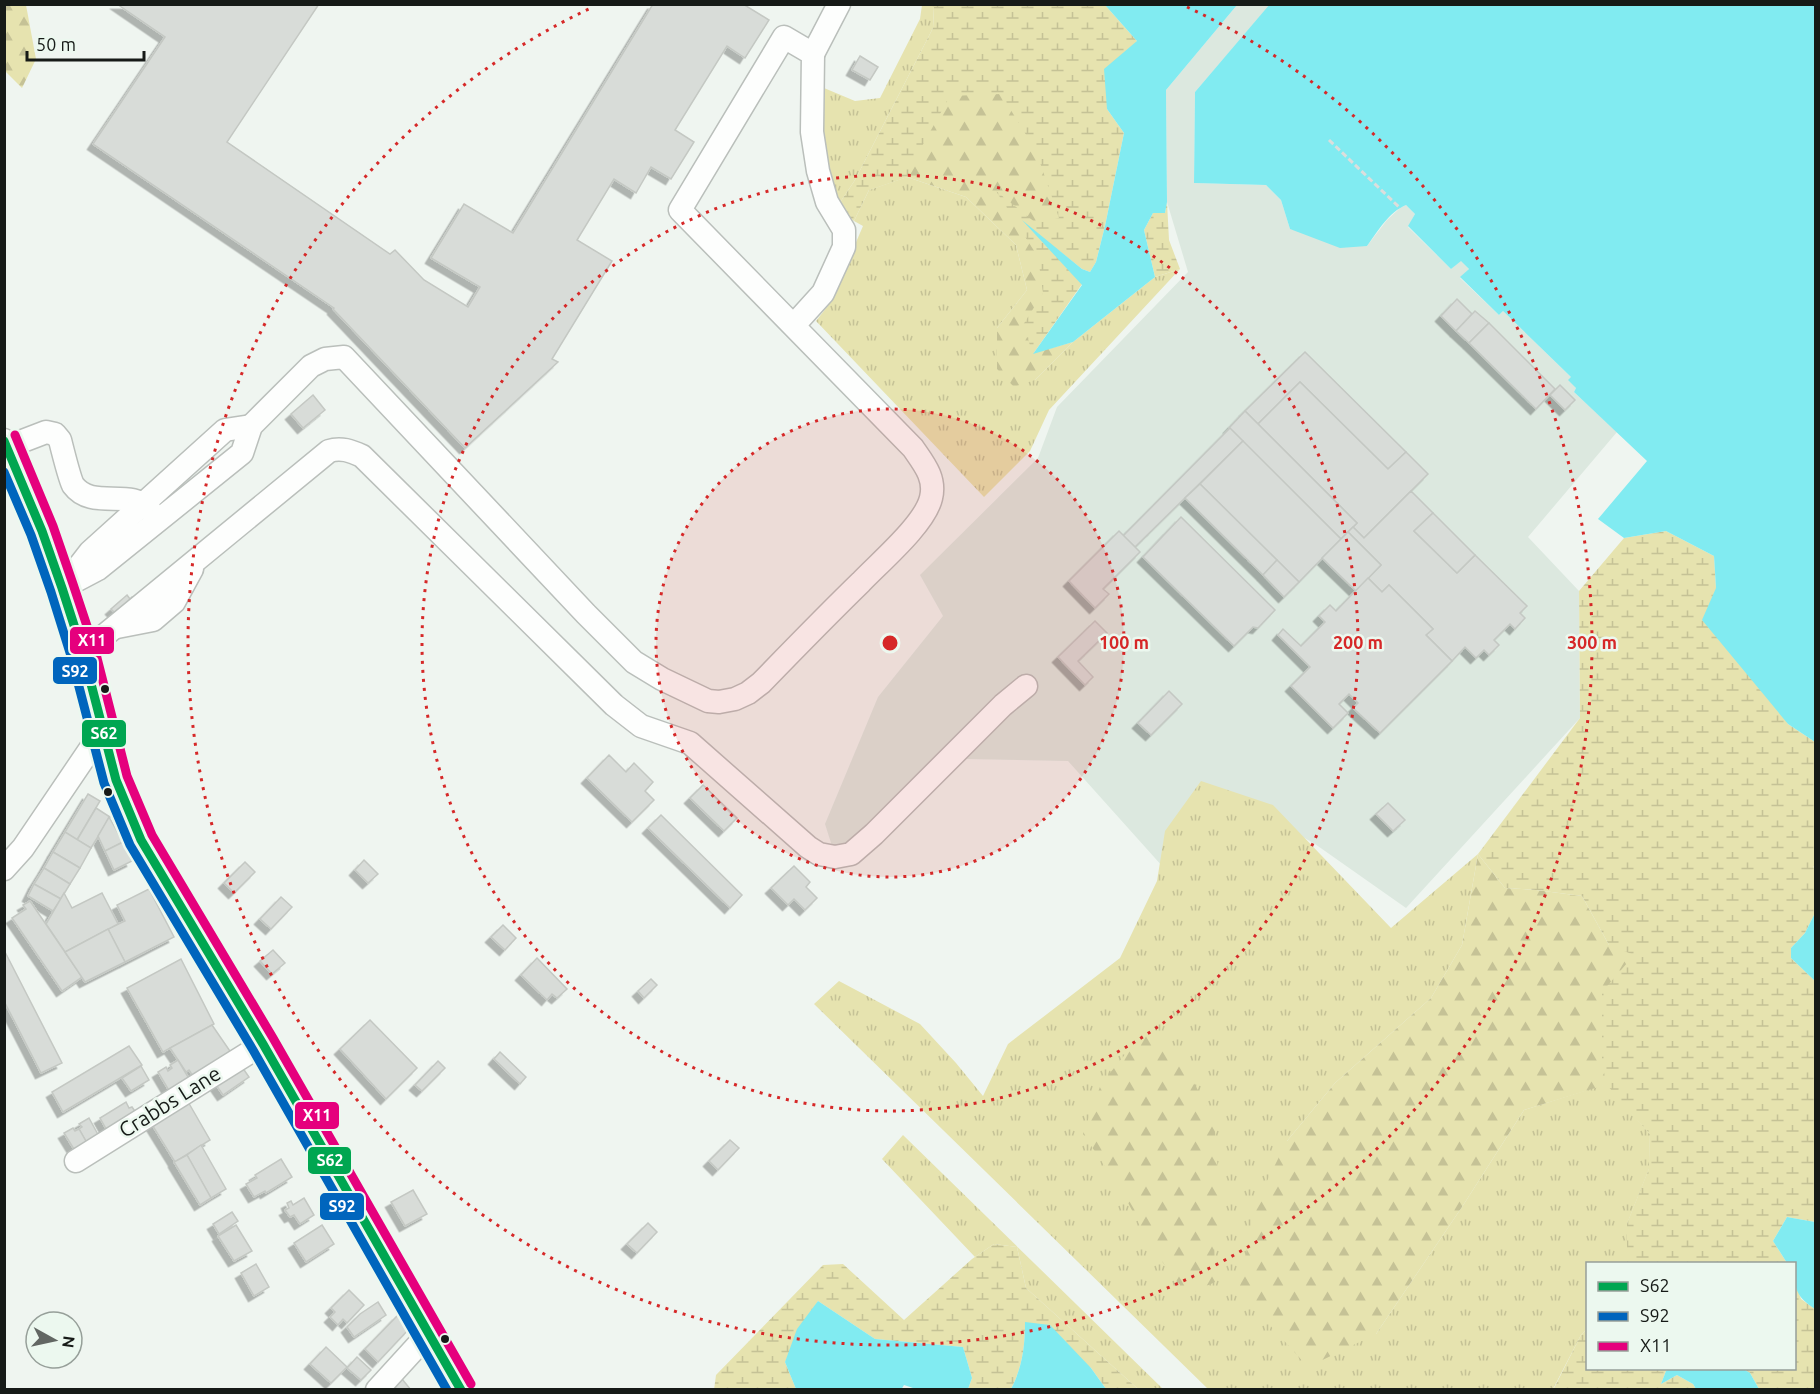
<svg xmlns="http://www.w3.org/2000/svg" width="1820" height="1394" font-family="Ubuntu,sans-serif">
<style>
.built{fill:#dce8df}
.grass{fill:url(#grass-tufts)}
.forest{fill:url(#forest-firs)}
.wetland{fill:url(#wetland-marsh)}
.water{fill:#81ebf1}
.building{fill:#d8dcd8;stroke:#c4c8c3;stroke-width:1.5;filter:url(#shadow)}
.lines{fill:none;stroke-linecap:round;stroke-linejoin:round}
.minor-casing{stroke:#babfbb;stroke-width:25}
.path{stroke:#dcdedc;stroke-width:3;stroke-dasharray:6 3;stroke-linecap:butt}
.minor{stroke:#fdfefd;stroke-width:22}
.bus-1-casing{stroke:#ecf8ef;stroke-width:14}
.bus-2-casing{stroke:#ecf8ef;stroke-width:14}
.bus-3-casing{stroke:#ecf8ef;stroke-width:14}
.bus-1{stroke:#00a651;stroke-width:9}
.bus-2{stroke:#0065bd;stroke-width:9}
.bus-3{stroke:#e5007d;stroke-width:9}
.ring{fill:none;stroke:#d62828;stroke-width:3;stroke-dasharray:3 6}
.bus-dot{fill:#161a17;stroke:#ecf8ef;stroke-width:2}
.labels{text-anchor:middle;stroke-width:5;stroke-linejoin:round;paint-order:stroke}
.street-label{font-size:21px;fill:#161a17;stroke:#ecf8ef}
.centre{fill:#d62828;stroke:#ecf8ef;stroke-width:3}
.ring-label{font-size:18px;text-anchor:middle;font-weight:bold;fill:#d62828;stroke:#ecf8ef;stroke-width:5;stroke-linejoin:round;paint-order:stroke}
.line-badge{stroke:#ecf8ef;stroke-width:2}
.badge-label{font-size:16px;text-anchor:middle;font-weight:bold;fill:#fff}
</style>
<defs>
<pattern id="grass-tufts" width="24" height="20" patternUnits="userSpaceOnUse" patternTransform="scale(1.5)"><rect width="24" height="20" fill="#e6e3af"/><path d="M3 7l-1-3M5 7V3M7 7l1-3M15 17l-1-3M17 17v-4M19 17l1-3" fill="none" stroke="#c5c296"/></pattern>
<pattern id="forest-firs" width="22" height="20" patternUnits="userSpaceOnUse" patternTransform="scale(1.5)"><rect width="22" height="20" fill="#e6e3af"/><path d="M5 1l3.5 6h-7zM16 11l3.5 6h-7z" fill="#c5c296"/></pattern>
<pattern id="wetland-marsh" width="20" height="14" patternUnits="userSpaceOnUse" patternTransform="scale(1.5)"><rect width="20" height="14" fill="#e6e3af"/><path d="M1 5h8M5 5V1M11 12h8M15 12V8" fill="none" stroke="#c5c296"/></pattern>
<filter id="shadow"><feDropShadow dx="-5.5" dy="5.5" stdDeviation="0" flood-color="#0004"/></filter>
</defs>
<rect width="100%" height="100%" fill="#eff5f0"/>
<polygon class="built" points="1237,5 1270,5 1195,92 1194,183 1266,185 1281,200 1290,229 1367,246 1387,220 1400,208 1406,205 1415,214 1408,227 1451,269 1461,260 1469,269 1460,278 1499,315 1503,311 1571,377 1576,388 1574,392 1617,432 1528,537 1579,591 1580,718 1406,908 1315,844 1218,788 1163,867 1068,761 966,759 838,865 825,824 878,697 943,616 920,575 1038,458 1057,407 1188,272 1167,202 1166,90"/>
<g class="grass">
<polygon points="922,5 934,6 933,28 855,180 841,201 841,210 827,178 821,138 824,88 855,101 880,98 920,19"/>
<polygon points="907,177 966,197 1016,245 1027,290 997,328 997,369 1035,380 1073,342 1155,277 1180,269 1049,410 1030,451 984,497 816,321 830,303 863,226 854,221 869,190"/>
<polygon points="1201,781 1273,805 1391,928 1478,854 1462,945 1431,998 1335,1083 1287,1141 1376,1334 1462,1207 1524,1110 1606,1084 1650,1134 1649,1169 1627,1224 1627,1263 1588,1264 1587,1329 1581,1335 1553,1389 1208,1389 814,1004 839,981 920,1024 956,1063 983,1096 1008,1044 1120,958 1157,881 1165,831"/>
<polygon points="903,1135 1163,1389 1138,1389 1026,1288 1017,1247 994,1244 975,1257 882,1159"/>
</g>
<g class="forest">
<polygon points="4,5 26,5 36,59 22,88 5,71"/>
<polygon points="956,11 1072,132 1056,256 1033,353 1073,342 1035,380 1014,387 997,369 997,328 1027,290 1016,245 966,197 907,177 869,190"/>
<polygon points="1760,730 1627,1263 1627,1224 1649,1169 1650,1134 1605,1085 1524,1110 1462,1207 1376,1334 1308,1367 1239,1291 1255,1205 1287,1141 1335,1083 1431,998 1462,945 1478,854 1505,888 1536,890 1582,896 1609,945"/>
<polygon points="1145,1030 1180,1059 1214,1118 1222,1228 1214,1245 1215,1282 1188,1295 1154,1251 1120,1188 1083,1134 1101,1084"/>
</g>
<g class="wetland">
<polygon points="930,5 1105,5 1137,41 1107,109 1124,133 1105,226 1096,262 1090,272 1082,269 1027,225 1082,284 1033,354 1023,325 1043,293 1038,257 996,191 1036,223 1059,218 1036,151 1001,94 950,96 916,157 907,177 869,190 854,221 841,210 841,201 855,180 933,28 934,7"/>
<polygon points="1167,202 1169,240 1180,269 1155,277 1144,230 1153,213 1165,213"/>
<polygon points="1666,531 1714,556 1716,588 1788,724 1815,742 1816,865 1813,867 1815,868 1815,913 1805,933 1791,948 1791,958 1815,981 1815,1222 1787,1217 1773,1241 1787,1263 1627,1263 1627,1224 1649,1169 1650,1134 1606,1084 1602,1060 1602,992 1634,955 1609,945 1582,896 1536,890 1505,888 1478,854 1580,718 1579,591 1624,538"/>
<path d="M994 1244 1017 1247 1026 1288 1138 1389H1106L1091 1368 1025 1323C1025 1347 1022 1368 1011 1389H968L972 1378 963 1347 875 1339 818 1301 785 1362 796 1389 714 1390 716 1375 823 1265 843 1264 904 1320 972 1259Z"/>
<polygon points="1795,1282 1801,1299 1815,1309 1815,1389 1759,1389 1750,1373 1743,1369 1794,1368"/>
<polygon points="1587,1329 1588,1368 1669,1369 1666,1371 1661,1384 1677,1375 1693,1384 1696,1389 1553,1390 1581,1335"/>
</g>
<g class="water">
<path d="M1270 4 1815 5V742L1788 724 1702 620 1716 588 1714 556 1666 531 1624 538 1598 519 1647 461 1574 392 1576 388 1568 380 1571 377 1503 311 1499 315 1460 277 1469 269 1461 261 1451 269 1408 226 1415 214 1406 205C1389 212 1378 231 1367 246L1340 248 1290 229 1281 200 1266 185 1194 183 1195 92Z"/>
<polygon points="1105,5 1237,5 1166,90 1167,202 1165,213 1153,213 1144,230 1155,277 1073,342 1033,354 1082,285 1022,220 1082,269 1090,272 1096,262 1105,226 1124,133 1107,109 1104,69 1137,41"/>
<polygon points="1815,913 1815,981 1791,958 1791,948 1805,933"/>
<path d="M1787 1217 1815 1222V1309C1795 1296 1794 1287 1794 1264L1787 1263 1773 1241Z"/>
<polygon points="818,1301 875,1339 963,1347 972,1378 968,1389 916,1389 904,1385 901,1390 796,1389 785,1362 797,1329"/>
<path d="M1025 1322 1050 1325 1091 1368 1106 1389H1011C1022 1368 1025 1347 1025 1322Z"/>
<polygon points="1669,1369 1743,1369 1750,1373 1759,1389 1696,1389 1693,1384 1677,1375 1661,1384 1666,1371"/>
</g>
<g class="building">
<polygon points="117,4 319,4 227,142 390,254 395,250 424,280 468,307 480,287 431,258 464,204 513,233 653,4 743,4 769,20 745,58 727,46 675,130 694,142 671,179 651,167 636,193 614,179 577,240 612,261 552,359 558,362 465,448 333,309 334,308 93,144 165,37"/>
<polygon points="860,56 878,67 870,80 852,70"/>
<polygon points="1457,299 1472,314 1456,331 1441,316"/>
<polygon points="1475,311 1489,323 1469,343 1456,331"/>
<polygon points="1489,323 1555,389 1536,409 1469,343"/>
<polygon points="1305,352 1406,452 1388,469 1300,382 1258,424 1245,411"/>
<polygon points="1300,382 1388,469 1406,452 1428,474 1364,538 1353,527 1357,523 1258,424"/>
<polygon points="1560,385 1575,400 1565,410 1550,395"/>
<polygon points="313,395 325,410 303,428 291,414"/>
<polygon points="1245,411 1357,523 1341,539 1229,428"/>
<polygon points="1230,428 1243,441 1135,547 1123,536"/>
<polygon points="1243,441 1341,539 1299,582 1200,484"/>
<polygon points="1200,484 1277,560 1263,575 1185,498"/>
<polygon points="1411,491 1433,513 1414,531 1457,573 1475,555 1527,606 1520,613 1525,618 1515,629 1510,624 1494,640 1499,645 1489,655 1484,650 1476,658 1465,647 1452,661 1426,635 1433,629 1389,585 1382,592 1368,578 1381,565 1348,532 1353,527 1364,538"/>
<polygon points="1433,513 1475,555 1457,573 1414,531"/>
<polygon points="1181,517 1275,610 1258,628 1253,627 1234,646 1143,557"/>
<polygon points="1119,531 1140,552 1103,589 1109,594 1095,608 1069,581"/>
<polygon points="1348,532 1381,565 1356,591 1322,558"/>
<polygon points="1277,560 1299,582 1284,597 1263,575"/>
<polygon points="1368,578 1382,592 1389,585 1433,629 1426,635 1452,661 1380,733 1353,708 1358,703 1349,694 1339,704 1348,713 1333,728 1291,686 1310,667 1278,635 1283,629 1301,646 1325,622 1319,616 1330,605 1336,611"/>
<polygon points="127,595 130,599 132,597 136,601 116,614 111,609"/>
<polygon points="1095,621 1107,633 1078,661 1093,677 1085,685 1058,657"/>
<polygon points="1169,691 1182,704 1151,735 1138,723"/>
<polygon points="609,755 626,772 634,763 653,782 645,791 654,800 632,822 587,778"/>
<polygon points="703,785 737,818 724,831 690,798"/>
<polygon points="88,794 100,801 77,840 65,832"/>
<polygon points="1388,803 1405,820 1393,831 1376,814"/>
<polygon points="96,808 110,817 91,848 77,840"/>
<polygon points="661,815 742,895 730,908 648,828"/>
<polygon points="109,817 123,842 105,851 98,836"/>
<polygon points="65,832 91,848 80,868 53,852"/>
<polygon points="123,842 132,861 114,870 105,851"/>
<polygon points="53,852 80,868 70,884 44,868"/>
<polygon points="364,860 378,874 368,883 355,870"/>
<polygon points="245,862 255,872 234,893 224,883"/>
<polygon points="794,866 810,882 806,887 817,898 805,910 794,899 788,905 771,888"/>
<polygon points="44,868 70,884 61,899 34,884"/>
<polygon points="34,884 61,899 53,911 28,896"/>
<polygon points="149,889 174,937 125,962 108,929 125,921 117,905"/>
<polygon points="64,893 72,908 102,893 118,924 65,952 46,924"/>
<polygon points="281,897 292,907 271,929 260,919"/>
<polygon points="30,901 82,977 62,991 12,918 26,909 23,905"/>
<polygon points="503,925 516,938 505,950 491,937"/>
<polygon points="108,929 125,962 85,982 65,952"/>
<polygon points="4,950 62,1063 41,1073 4,1001"/>
<polygon points="273,950 285,963 272,974 260,961"/>
<polygon points="537,958 567,989 557,998 552,994 547,1000 521,975"/>
<polygon points="181,959 214,1024 163,1052 127,988"/>
<polygon points="651,979 657,985 644,998 638,991"/>
<polygon points="370,1020 417,1068 386,1099 340,1049"/>
<polygon points="212,1025 232,1054 195,1079 189,1070 186,1072 170,1048"/>
<polygon points="129,1046 142,1065 63,1112 52,1092"/>
<polygon points="500,1052 526,1077 520,1084 494,1059"/>
<polygon points="178,1060 191,1082 171,1094 158,1072 166,1067 168,1071 172,1068 170,1065"/>
<polygon points="438,1061 445,1068 422,1091 415,1085"/>
<polygon points="240,1064 249,1077 223,1095 214,1082"/>
<polygon points="141,1066 149,1080 131,1091 122,1078"/>
<polygon points="187,1100 210,1140 175,1162 151,1123"/>
<polygon points="126,1102 129,1108 132,1107 139,1117 109,1134 100,1118"/>
<polygon points="89,1118 101,1140 91,1150 79,1129 82,1127 79,1124"/>
<polygon points="73,1128 75,1131 79,1129 91,1150 77,1154 64,1133"/>
<polygon points="730,1140 739,1148 718,1170 709,1161"/>
<polygon points="201,1145 226,1189 211,1198 187,1155"/>
<polygon points="187,1155 211,1198 200,1205 174,1162"/>
<polygon points="281,1159 292,1177 266,1193 265,1191 254,1197 246,1184 257,1178 255,1175"/>
<polygon points="413,1190 427,1214 405,1226 391,1202"/>
<polygon points="304,1198 314,1215 300,1224 294,1215 290,1217 285,1210 289,1208 287,1203 291,1201 293,1205"/>
<polygon points="232,1212 238,1221 219,1234 213,1224"/>
<polygon points="648,1223 657,1232 637,1253 627,1244"/>
<polygon points="236,1225 252,1251 234,1261 218,1236"/>
<polygon points="322,1225 334,1244 306,1262 294,1243"/>
<polygon points="256,1264 269,1287 254,1296 241,1273"/>
<polygon points="349,1290 364,1305 347,1323 343,1319 338,1325 330,1317 335,1312 331,1308"/>
<polygon points="378,1302 386,1315 354,1337 347,1327 360,1314"/>
<polygon points="398,1315 409,1329 378,1362 365,1349"/>
<polygon points="326,1347 347,1367 331,1383 310,1364"/>
<polygon points="357,1357 371,1370 361,1380 347,1368"/>
<polygon points="402,1379 411,1390 389,1390"/>
</g>
<g class="lines">
<defs>
<g id="minor">
<polyline points="813,54 839,4"/>
<polyline points="4,440 42,531 62,588 83,653 116,780 141,840 263,1044 461,1390"/>
<path d="M7 447 46 432 55 434 60 440C62 448 70 479 73 485 92 511 131 487 150 510"/>
<polyline points="66,583 90,552 225,430 251,426"/>
<path d="M62 588 98 569 242 453 251 426 311 366 325 359 344 357 586 614 634 662 662 679 708 701 719 702 735 699 748 693 761 683C794 649 827 615 861 582 880 562 925 524 931 498 936 478 924 464 913 448L680 210 784 37 813 54 812 132 818 171 827 202 844 230V247L823 293 794 325"/>
<polyline points="117,627 153,620 174,602 192,569"/>
<path d="M83 653 329 451C341 447 351 451 362 456L614 705 641 726 690 743 808 847 819 854 835 857 851 854 874 834 1003 705 1026 686"/>
<polyline points="4,869 23,848 103,730"/>
<polyline points="76,1161 263,1044"/>
<polyline points="377,1390 429,1333"/>
</g>
</defs>
<use href="#minor" class="minor-casing"/>
<polyline class="path" points="1329,140 1400,208"/>
<use href="#minor" class="minor"/>
<defs>
<polyline id="bus-1" points="4,441 42,531 62,588 83,653 116,780 141,840 263,1044 461,1390"/>
<polyline id="bus-2" points="4,472 31,535 51,592 71,656 104,783 130,845 253,1050 447,1390"/>
<polyline id="bus-3" points="15,435 53,526 73,584 95,650 127,776 152,835 273,1038 471,1384"/>
</defs>
<use href="#bus-1" class="bus-1-casing"/>
<use href="#bus-2" class="bus-2-casing"/>
<use href="#bus-3" class="bus-3-casing"/>
<use href="#bus-1" class="bus-1"/>
<use href="#bus-2" class="bus-2"/>
<use href="#bus-3" class="bus-3"/>
</g>
<circle cx="890" cy="643" r="234" fill="#d62828" fill-opacity=".12"/>
<g class="ring">
<circle cx="890" cy="643" r="234"/>
<circle cx="890" cy="643" r="468"/>
<path d="M1187 7A702 702 0 1 1 593 7"/>
</g>
<g class="bus-dot">
<circle cx="105" cy="689" r="5"/>
<circle cx="108" cy="792" r="5"/>
<circle cx="445" cy="1339" r="5"/>
</g>
<g class="labels">
<g class="street-label">
<text transform="translate(170 1102) rotate(-32)" y="7">Crabbs Lane</text>
</g>
</g>
<circle cx="890" cy="643" r="9" class="centre"/>
<g class="ring-label">
<text x="1124" y="649">100 m</text>
<text x="1358" y="649">200 m</text>
<text x="1592" y="649">300 m</text>
</g>
<g class="line-badge">
<rect x="69" y="626" width="46" height="29" rx="6" fill="#e5007d"/>
<rect x="52" y="656" width="46" height="29" rx="6" fill="#0065bd"/>
<rect x="81" y="719" width="46" height="29" rx="6" fill="#00a651"/>
<rect x="294" y="1101" width="46" height="29" rx="6" fill="#e5007d"/>
<rect x="307" y="1146" width="45" height="29" rx="6" fill="#00a651"/>
<rect x="319" y="1192" width="46" height="29" rx="6" fill="#0065bd"/>
</g>
<g class="badge-label">
<text x="92" y="646">X11</text>
<text x="75" y="677">S92</text>
<text x="104" y="739">S62</text>
<text x="317" y="1121">X11</text>
<text x="330" y="1166">S62</text>
<text x="342" y="1212">S92</text>
</g>
<rect width="1820" height="1394" fill="none" stroke="#161a17" stroke-width="12"/>
<rect x="1586" y="1262" width="210" height="108" fill="#ecf8ef" stroke="#969f99" stroke-width="1.5"/>
<rect x="1598" y="1282" width="30" height="9" fill="#00a651" stroke="#969f99" stroke-width="1.5"/>
<text x="1640" y="1292" font-size="18" fill="#161a17">S62</text>
<rect x="1598" y="1312" width="30" height="9" fill="#0065bd" stroke="#969f99" stroke-width="1.5"/>
<text x="1640" y="1322" font-size="18" fill="#161a17">S92</text>
<rect x="1598" y="1342" width="30" height="9" fill="#e5007d" stroke="#969f99" stroke-width="1.5"/>
<text x="1640" y="1352" font-size="18" fill="#161a17">X11</text>
<g transform="translate(54 1340) rotate(98)"><circle r="28" fill="#ecf8ef" stroke="#969f99" stroke-width="1.5"/>
<path d="M0-4.5L10 22L0 15L-10 22Z" fill="#626763"/>
<text y="-9" font-size="16" font-weight="bold" text-anchor="middle" fill="#161a17">N</text>
</g>
<path d="M27 51v9h117v-9" fill="none" stroke="#161a17" stroke-width="3"/>
<text x="36" y="51" font-size="18" fill="#161a17" stroke="#ecf8ef" stroke-width="4.5" paint-order="stroke">50 m</text>
</svg>
